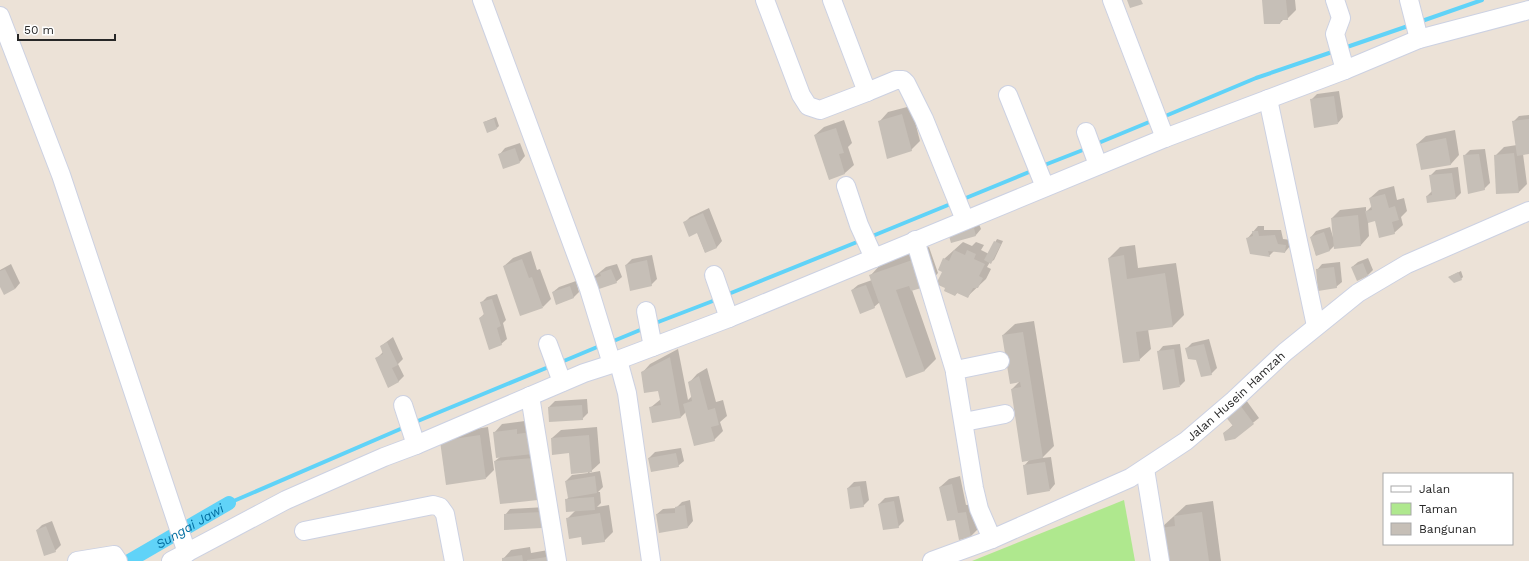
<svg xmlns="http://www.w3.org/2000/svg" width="1529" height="561" font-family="'Work Sans',sans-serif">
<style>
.green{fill:#afe88e}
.shadow{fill:#0003}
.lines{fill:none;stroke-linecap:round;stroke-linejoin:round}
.stream{stroke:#60d3f8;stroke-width:4}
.canal{stroke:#60d3f8;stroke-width:14}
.building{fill:#c6bfb7}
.minor-casing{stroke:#ccd1e2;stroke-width:20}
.minor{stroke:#fff;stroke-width:18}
.labels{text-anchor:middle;stroke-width:3;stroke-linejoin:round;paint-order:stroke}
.street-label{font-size:12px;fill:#272727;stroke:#fff}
.water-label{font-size:13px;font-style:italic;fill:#026ea0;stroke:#fff}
</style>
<rect width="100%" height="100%" fill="#ece2d7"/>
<polygon class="green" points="1124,500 1135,561 972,561"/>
<g class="shadow">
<polygon points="1263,0 1295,0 1296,10 1287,19 1284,19 1280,23"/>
<polygon points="1339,91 1343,117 1338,123 1311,100 1317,94"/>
<polygon points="911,106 920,141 911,150 880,121 888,112"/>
<polygon points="1529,115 1529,153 1523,154 1527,184 1519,192 1497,193 1495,156 1504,147 1517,145 1513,122 1519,116"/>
<polygon points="496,117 499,126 497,128 484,122"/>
<polygon points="844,120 852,143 848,147 854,165 845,173 830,178 815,135 824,127"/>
<polygon points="1455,130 1459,155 1451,164 1422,169 1417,144 1426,136"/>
<polygon points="520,143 525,156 520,162 500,154 505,148"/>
<polygon points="1485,149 1490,183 1484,189 1464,156 1470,150"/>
<polygon points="1458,167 1461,193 1455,199 1427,196 1432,191 1430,176 1436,170"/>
<polygon points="1394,186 1397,200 1404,198 1407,211 1401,217 1403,225 1394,233 1376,220 1368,222 1369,236 1361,245 1335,245 1330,250 1316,255 1311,237 1316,231 1330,227 1333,237 1332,218 1340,210 1366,207 1366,212 1372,206 1370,198 1379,190"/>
<polygon points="709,208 722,241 717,247 705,252 697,232 685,222 690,217"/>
<polygon points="979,224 981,229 976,235 950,236"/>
<polygon points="1258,226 1264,226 1264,230 1281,230 1283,239 1291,240 1290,246 1285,252 1274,251 1269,256 1247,239"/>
<polygon points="997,239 1003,241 994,260 990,262 987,267 991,269 986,279 968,296 958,292 955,295 947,287 943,271 944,259 963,242 972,246 976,242 984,245 981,250 989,254"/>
<polygon points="1135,245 1138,268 1176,263 1184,315 1173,326 1148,329 1151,349 1139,360 1109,258 1120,247"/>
<polygon points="929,247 938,273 927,285 912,290 936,359 925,370 907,376 880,302 874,307 852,290 858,285 872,280 870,276 881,264"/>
<polygon points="531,251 537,270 540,269 551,299 543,307 504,266 513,258"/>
<polygon points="652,255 657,279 651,285 626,265 632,259"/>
<polygon points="1368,258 1373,270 1368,275 1352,267 1358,262"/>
<polygon points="1340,262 1342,282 1336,287 1317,270 1322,264"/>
<polygon points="11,264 20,283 15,289 0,284 0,270"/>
<polygon points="617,264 622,277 616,282 590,280 606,267"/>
<polygon points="1461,271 1463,277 1461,279 1449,277"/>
<polygon points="576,281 579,292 574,297 557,304 553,292 559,287"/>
<polygon points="497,294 506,320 503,323 507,339 501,344 480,318 485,313 481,303 487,297"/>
<polygon points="1034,321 1054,446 1042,458 1051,457 1055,484 1050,490 1024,466 1030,459 1012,389 1020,381 1003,335 1015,324"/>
<polygon points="393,337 403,359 398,364 404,376 398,382 376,359 383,352 381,346"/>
<polygon points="1209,339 1217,368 1211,374 1187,348 1192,343"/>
<polygon points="1180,344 1185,381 1180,386 1158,352 1163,346"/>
<polygon points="678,349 688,400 692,396 689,383 697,374 707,368 716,402 723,400 727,416 720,422 723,431 714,440 686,412 681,417 650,408 661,399 659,390 642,373 650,364"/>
<polygon points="587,399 588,413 582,419 549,407 555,401"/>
<polygon points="1246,400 1259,418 1234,438 1224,433 1233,425 1226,416"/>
<polygon points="525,421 526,426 539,424 540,466 495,461 500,457 494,433 502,424"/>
<polygon points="488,427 494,470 486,478 441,441 449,433"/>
<polygon points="597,427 600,463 589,473 600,471 603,487 598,492 600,492 601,503 597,507 609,505 613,532 604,541 582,536 567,519 575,511 566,500 569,497 566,481 572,475 588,473 588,471 570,452 552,438 561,430"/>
<polygon points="681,448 684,461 678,466 649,458 655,452"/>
<polygon points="960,476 966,505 974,504 979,528 971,536 960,539 955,518 940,487 949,479"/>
<polygon points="866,481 869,500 863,506 848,488 854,482"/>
<polygon points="899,496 904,521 898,527 879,504 885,498"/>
<polygon points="690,500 693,521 688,527 657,514 663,509 676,508 682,502"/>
<polygon points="1213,501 1221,561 1166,561 1161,528 1186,505"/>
<polygon points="546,507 547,522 541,527 505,515 510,509"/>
<polygon points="52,521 61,545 55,551 37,530 42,525"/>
<polygon points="530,547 531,553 554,549 556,561 503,561 503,559 511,550"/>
</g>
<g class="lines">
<g class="stream">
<polyline points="1419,22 1482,0"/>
<polyline points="1344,48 1411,25"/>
<polyline points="1163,117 1256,78 1335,51"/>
<polyline points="1096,144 1154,120"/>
<polyline points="1042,166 1088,148"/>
<polyline points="961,200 1034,170"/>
<polyline points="870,237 953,203"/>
<polyline points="726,295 862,240"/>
<polyline points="653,324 718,299"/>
<polyline points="611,342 645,328"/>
<polyline points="559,363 602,345"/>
<polyline points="413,423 551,366"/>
<polyline points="229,503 405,427"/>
</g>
<path class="canal" id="s1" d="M129 561 229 503"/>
</g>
<g class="building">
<polygon points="1127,0 1141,0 1143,4 1130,8"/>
<polygon points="1262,0 1286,0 1288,20 1281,20 1280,24 1264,24"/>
<polygon points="1334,96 1338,124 1314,128 1310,99"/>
<polygon points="902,114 912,151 887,159 878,121"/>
<polygon points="494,119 497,129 487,133 483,122"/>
<polygon points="1529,119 1529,154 1517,156 1512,121"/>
<polygon points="836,128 844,153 839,154 845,174 829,180 814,135"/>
<polygon points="1446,138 1451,165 1421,170 1416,144"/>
<polygon points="515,148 520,163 503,169 498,154"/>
<polygon points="1514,153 1519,193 1496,194 1494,155"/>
<polygon points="1479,154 1485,190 1468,194 1463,155"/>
<polygon points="1452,173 1456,199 1427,203 1426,196 1432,195 1429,175"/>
<polygon points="1385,194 1389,208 1395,206 1399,220 1392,222 1395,234 1379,238 1375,221 1368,223 1365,211 1372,210 1369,198"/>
<polygon points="703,213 717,248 705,253 697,233 689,237 683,222"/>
<polygon points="1358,215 1361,246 1334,249 1331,218"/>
<polygon points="974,228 976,236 951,243 949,236"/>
<polygon points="1252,231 1258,231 1259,236 1275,235 1278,244 1286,245 1285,253 1268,251 1270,257 1250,254 1246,238 1253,236"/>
<polygon points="1324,232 1330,251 1316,256 1310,237"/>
<polygon points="994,241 1001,244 991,264 984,260"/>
<polygon points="954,250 965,255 967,250 976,254 974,259 985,264 979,276 983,278 978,288 973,288 968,298 957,293 955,296 944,291 945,288 936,284 942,272 938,270 943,258 949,261"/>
<polygon points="1124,255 1127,279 1165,273 1173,327 1136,332 1140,361 1123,363 1108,258"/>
<polygon points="918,258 928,286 911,291 909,286 896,290 925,371 906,378 869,275"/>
<polygon points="522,259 529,278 532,277 543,308 520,316 503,266"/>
<polygon points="647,260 652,286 630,291 625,265"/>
<polygon points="1363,263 1368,276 1357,281 1351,267"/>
<polygon points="1334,267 1337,288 1318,291 1316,269"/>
<polygon points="5,269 15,289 4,295 0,287 0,271"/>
<polygon points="611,269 617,283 593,291 589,280 601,276 600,273"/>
<polygon points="1458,272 1462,280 1454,283 1448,277"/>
<polygon points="866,285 875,308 860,314 851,290"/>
<polygon points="570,286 574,298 556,305 552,292"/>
<polygon points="492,299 501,326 497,328 502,345 489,350 479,318 484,315 480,302"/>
<polygon points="1023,332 1043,458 1022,462 1011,389 1021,387 1020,382 1010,384 1002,335"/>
<polygon points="387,342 398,365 392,368 399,382 388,388 375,358 383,354 380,346"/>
<polygon points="1204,344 1212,375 1201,377 1196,360 1188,359 1185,348"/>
<polygon points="1174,349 1180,387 1163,390 1157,351"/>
<polygon points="670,357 681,418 652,423 649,407 661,405 658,391 644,393 641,372"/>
<polygon points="699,376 708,410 715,408 719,425 711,427 715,441 694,446 683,404 692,401 688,382"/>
<polygon points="582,405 583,420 549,422 548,407"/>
<polygon points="1240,405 1254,424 1235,439 1225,441 1223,433 1233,426 1225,416"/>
<polygon points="517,429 517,434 531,432 533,454 496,458 493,432"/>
<polygon points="480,435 486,479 446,485 440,441"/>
<polygon points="589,435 592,472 571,474 569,453 552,455 551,438"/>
<polygon points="676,453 679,467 651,472 648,458"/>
<polygon points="534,458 538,500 500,504 494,461"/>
<polygon points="1045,462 1050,491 1027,495 1023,465"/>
<polygon points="595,476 597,493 568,498 565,481"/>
<polygon points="952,484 958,513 966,512 971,537 959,540 955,520 947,521 939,487"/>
<polygon points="860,486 864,507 850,509 847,488"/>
<polygon points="594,497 595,510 566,512 565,499"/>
<polygon points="894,501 899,528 883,530 878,504"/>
<polygon points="685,505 688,528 659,533 656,514 675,513 675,507"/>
<polygon points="541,512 542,528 504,530 504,514"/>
<polygon points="1202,512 1209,561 1165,561 1160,528 1175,526 1174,516"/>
<polygon points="600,513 605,542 582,545 581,537 569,539 566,518"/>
<polygon points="46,526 56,552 44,556 36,530"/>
<polygon points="522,555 523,561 502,561 502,558"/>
<polygon points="546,557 547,561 527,561 527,560"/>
</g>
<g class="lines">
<defs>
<g id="minor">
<polyline points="482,0 589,289 612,364"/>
<polyline points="765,0 801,95 808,106 820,110 867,92"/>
<polyline points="832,0 867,92 896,80 903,80 906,83 924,119 965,220"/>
<polyline points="1112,0 1165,138"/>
<polyline points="1335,0 1341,18 1335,34 1345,70"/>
<polyline points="1409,0 1419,39"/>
<polyline points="0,16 61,175 187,553"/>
<polyline points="1008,95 1045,187"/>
<polyline points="1268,99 1316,326"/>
<polyline points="1086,132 1098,165"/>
<polyline points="846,186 859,225 874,258"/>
<polyline points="915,240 955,371"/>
<polyline points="714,275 729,318"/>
<polyline points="646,311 653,347"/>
<polyline points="548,344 562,382"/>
<polyline points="618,360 627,393 651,561"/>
<polyline points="530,396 557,561"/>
<polyline points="403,405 416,445"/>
<polyline points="964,422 1005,414"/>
<polyline points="1145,469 1160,561"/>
<polyline points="304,531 433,505 440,507 445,514 454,561"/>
<polyline points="992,539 979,509 974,488 955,373 956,370 1000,361"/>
<polyline points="77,561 114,555 118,561"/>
<polyline points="171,561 286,500 384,457 416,445 584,373 612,364 618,360 729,318 1165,138 1345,70 1419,39 1529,10"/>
<path id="s2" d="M932 561 992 539 1130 478 1186 441 1234 400 1285 352 1358 293 1407 264 1529 211"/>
</g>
</defs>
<use href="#minor" class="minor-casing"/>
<use href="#minor" class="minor"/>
</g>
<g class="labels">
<g class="street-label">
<text dy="4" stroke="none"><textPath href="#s2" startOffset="349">Jalan Husein Hamzah</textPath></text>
</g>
<g class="water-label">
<text dy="5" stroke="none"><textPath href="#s1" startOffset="70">Sungai Jawi</textPath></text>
</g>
</g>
<rect x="1383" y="473" width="130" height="72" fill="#ffffff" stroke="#a9a9a9"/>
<rect x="1391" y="486" width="20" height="6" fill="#ffffff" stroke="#a9a9a9"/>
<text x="1419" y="493" font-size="12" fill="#272727">Jalan</text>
<rect x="1391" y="503" width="20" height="12" fill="#afe88e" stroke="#a9a9a9"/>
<text x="1419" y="513" font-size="12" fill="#272727">Taman</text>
<rect x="1391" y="523" width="20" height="12" fill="#c6bfb7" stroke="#a9a9a9"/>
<text x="1419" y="533" font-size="12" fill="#272727">Bangunan</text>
<path d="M18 34v6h97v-6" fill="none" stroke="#272727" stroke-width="2"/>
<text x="24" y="34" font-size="12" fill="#272727" stroke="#ffffff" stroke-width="3" paint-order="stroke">50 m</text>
</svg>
